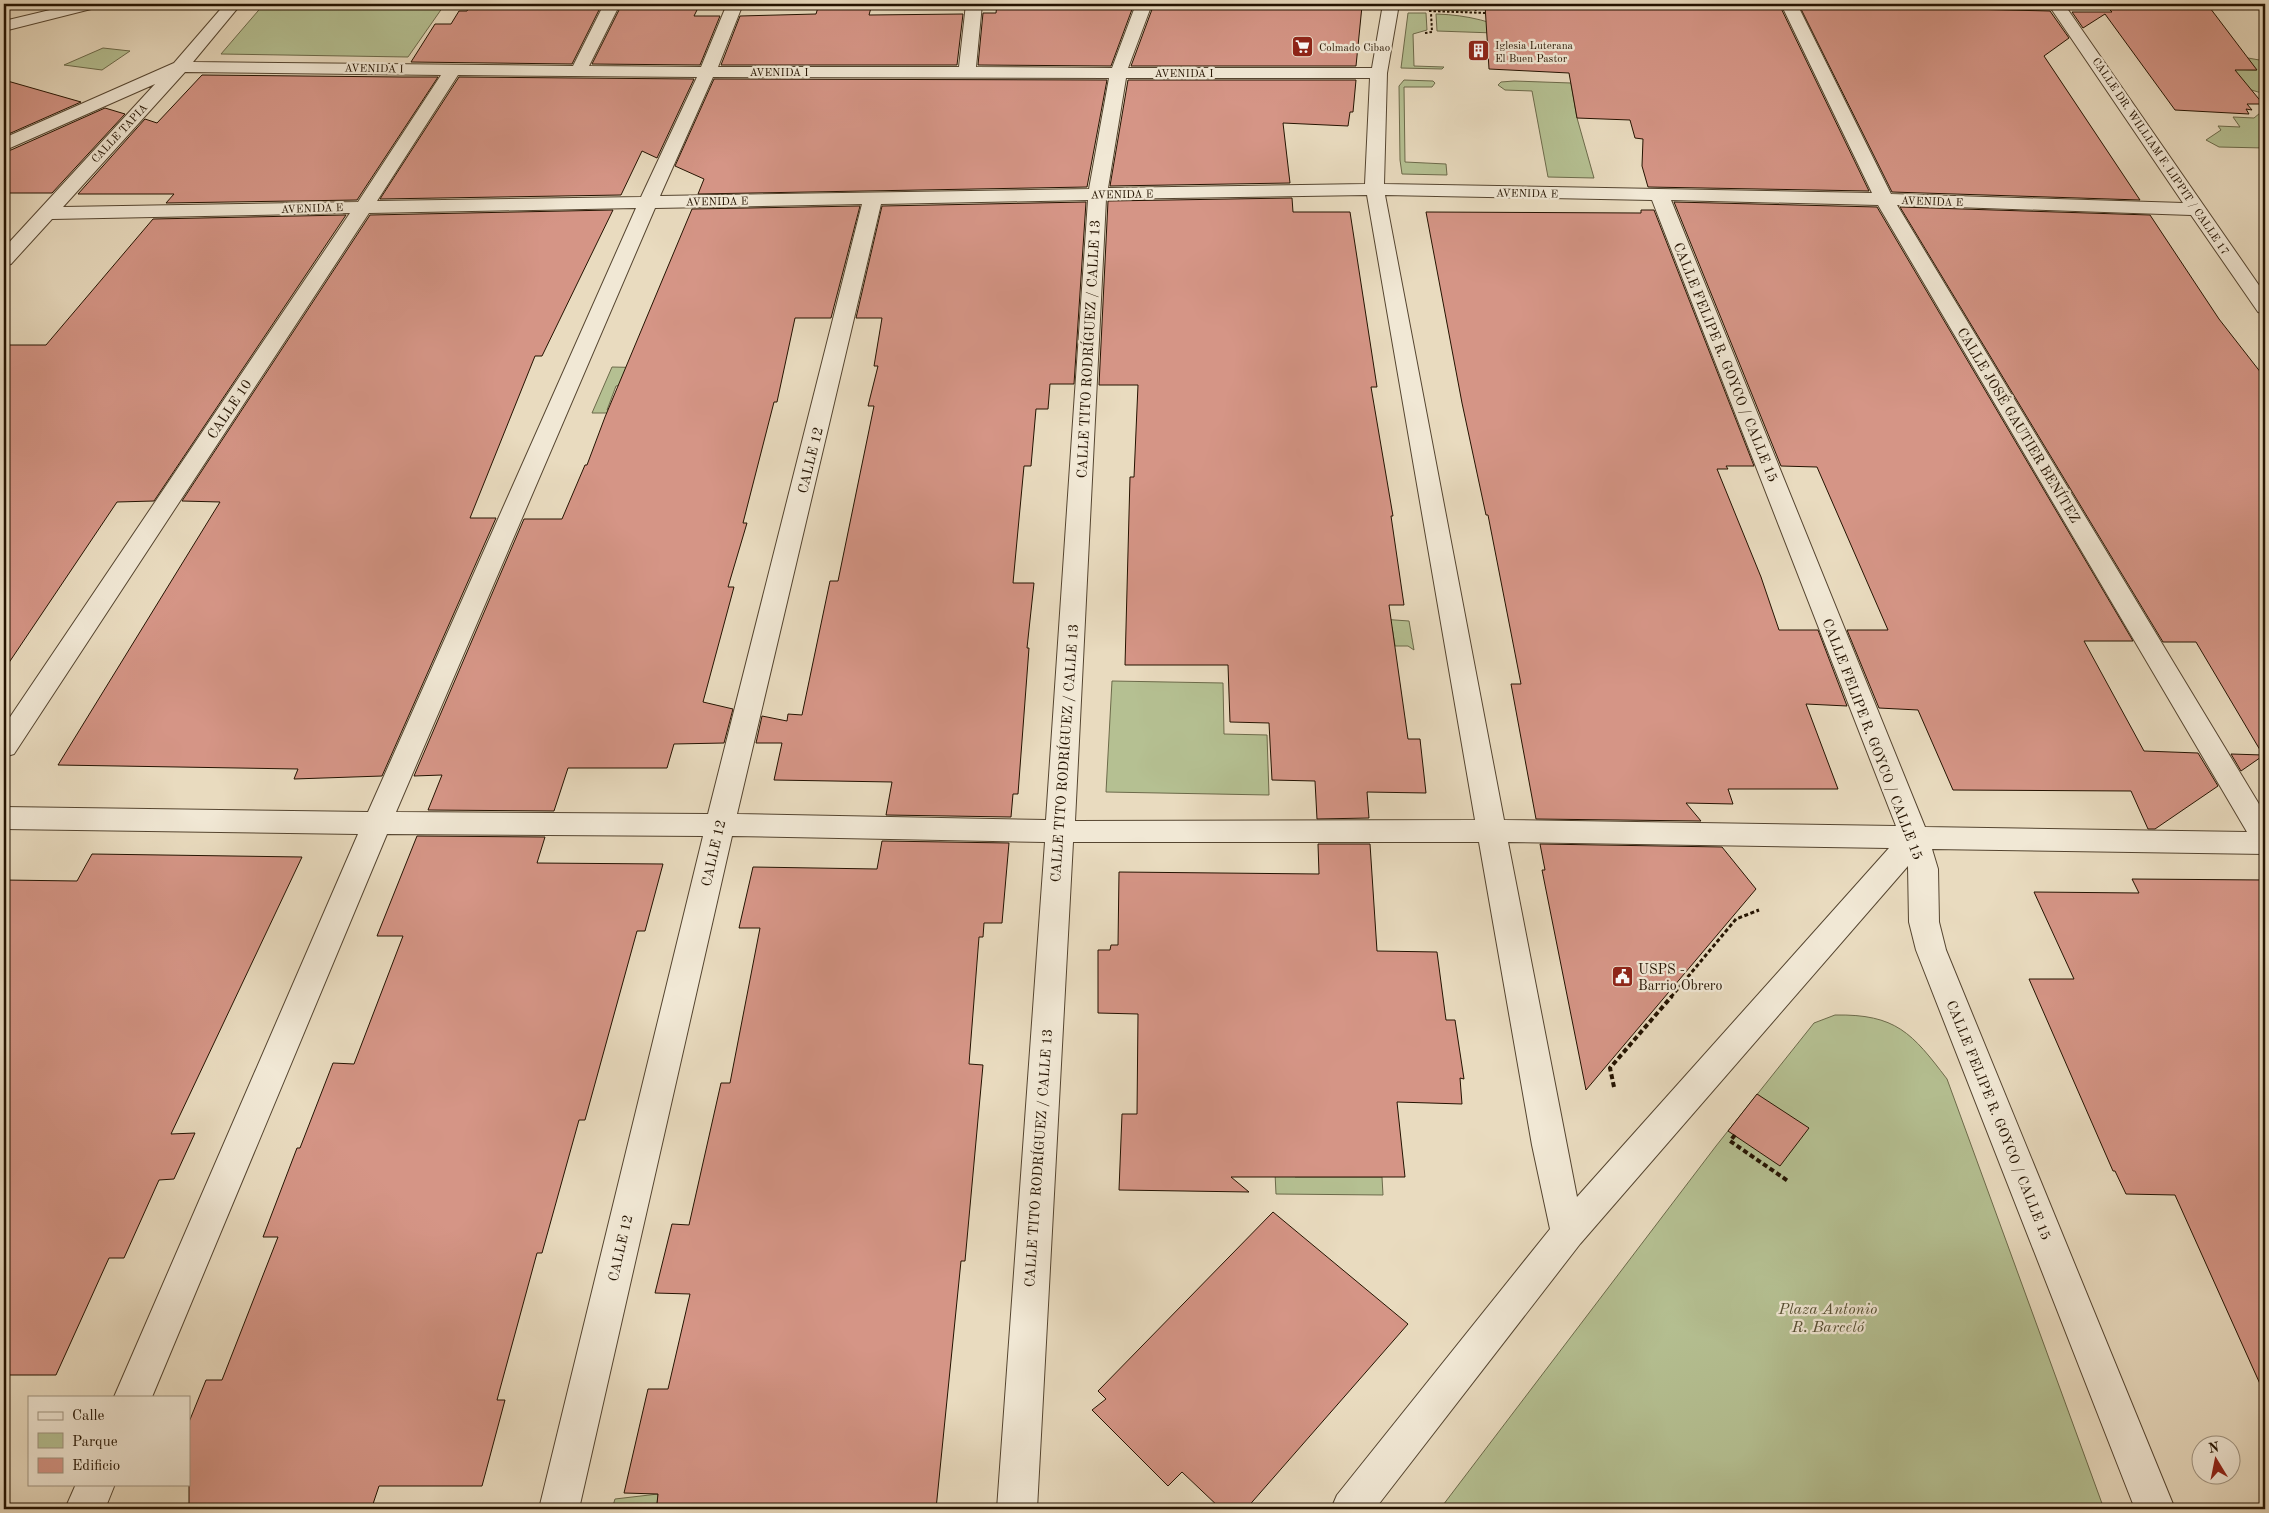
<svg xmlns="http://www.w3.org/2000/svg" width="2269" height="1513" font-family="'Old Standard TT',serif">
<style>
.green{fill:#b5c092;stroke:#6c6a4a}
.building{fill:#d59586;stroke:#241301}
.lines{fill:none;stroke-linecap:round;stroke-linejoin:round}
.minor-casing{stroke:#554530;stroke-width:2}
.path-far2{stroke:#241301;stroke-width:2;stroke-dasharray:2.5 2;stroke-linecap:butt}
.path-far1{stroke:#241301;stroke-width:3;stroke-dasharray:4 2.5;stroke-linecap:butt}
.path{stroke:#241301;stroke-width:4;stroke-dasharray:5 3;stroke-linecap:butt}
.minor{fill:#f1e8d5;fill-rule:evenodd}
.labels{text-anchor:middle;stroke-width:4.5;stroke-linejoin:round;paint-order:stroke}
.far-poi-label{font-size:11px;fill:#241301;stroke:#f1e8d5;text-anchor:start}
.far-street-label{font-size:11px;fill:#241301;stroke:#f1e8d5}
.street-label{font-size:14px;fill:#241301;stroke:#f1e8d5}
.poi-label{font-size:14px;fill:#241301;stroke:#f1e8d5;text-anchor:start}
.near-park-label{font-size:16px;font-style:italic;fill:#575034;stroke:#f1e8d5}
</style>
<rect width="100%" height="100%" fill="#e9dbbf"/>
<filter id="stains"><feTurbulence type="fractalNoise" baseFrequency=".004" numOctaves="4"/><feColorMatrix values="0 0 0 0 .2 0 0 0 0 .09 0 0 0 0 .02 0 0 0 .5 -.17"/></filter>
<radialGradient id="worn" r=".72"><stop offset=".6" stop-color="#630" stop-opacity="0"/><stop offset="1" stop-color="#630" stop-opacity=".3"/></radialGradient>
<g class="green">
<polygon points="264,4 445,4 408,57 221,54"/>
<polygon points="1411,4 1473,4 1473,9 1467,11 1410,9"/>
<polygon points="1408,13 1426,13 1427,30 1413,34 1414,66 1444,67 1442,69 1401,68"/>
<path d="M1436 14C1470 15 1491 22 1523 34L1437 31Z"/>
<polygon points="103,48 130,51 102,70 64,65"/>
<polygon points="2248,58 2265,61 2265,94 2248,89 2232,69 2256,70"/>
<polygon points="1404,80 1433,81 1435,83 1432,87 1404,87 1405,162 1446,164 1447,175 1402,174 1400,160 1399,86"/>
<polygon points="1514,81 1571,83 1577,118 1594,178 1548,177 1532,91 1505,90 1498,85 1501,82"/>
<polygon points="2265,112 2265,148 2219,147 2206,140 2221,130 2218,126 2240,127 2233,117 2254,118 2260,113"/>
<polygon points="612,367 703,369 616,386 607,410 614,411 613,413 592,413"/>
<polygon points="1367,618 1409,621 1414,650 1408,646 1395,646 1392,627"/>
<polygon points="1112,681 1223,683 1224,734 1267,735 1269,795 1106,792"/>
<path d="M1835 1015C1896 1014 1912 1033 1947 1079L2104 1509H1440L1716 1146 1814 1023Z"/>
<polygon points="1272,1110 1292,1111 1295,1177 1382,1177 1383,1195 1276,1194"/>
<polygon points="658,1494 657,1504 731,1506 731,1509 612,1509 615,1499"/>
</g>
<g class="building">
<polygon points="471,4 602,4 572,64 411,62 435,24 451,24 459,11 467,11"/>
<polygon points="622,4 700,4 694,16 720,16 700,65 592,64"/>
<polygon points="819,4 872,4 869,15 963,14 957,65 721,65 740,16 816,14"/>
<polygon points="997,4 1134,4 1111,66 978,65 983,13 996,13"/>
<polygon points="1154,4 1329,4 1362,6 1356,66 1131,66"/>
<polygon points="1553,4 1779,4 1869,191 1648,187 1642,166 1643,139 1635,138 1630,120 1577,118 1569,73 1489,69 1485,5 1554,7"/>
<polygon points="2104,4 2207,4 2257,70 2235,70 2263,104 2247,104 2252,110 2246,109 2249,114 2175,110 2105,14 2083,28 2072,12 2112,12"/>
<polygon points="1799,5 2050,11 2069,38 2044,56 2140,200 1892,192"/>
<polygon points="202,75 402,77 438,77 357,200 166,203 174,194 78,194 145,119 157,123"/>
<polygon points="459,77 694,79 657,158 642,151 621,195 380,199"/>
<polygon points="714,79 1107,80 1087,187 698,194 704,179 675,166"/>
<polygon points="4,80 81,102 4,136"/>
<polygon points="1128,80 1356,80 1353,112 1350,112 1348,126 1283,123 1290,183 1110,186"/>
<polygon points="105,108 125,114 52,193 4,193 4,151 11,150"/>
<polygon points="1292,198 1293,212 1350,212 1377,387 1371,387 1393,516 1391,516 1404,605 1389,605 1408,739 1420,739 1426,793 1367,792 1369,818 1317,819 1315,781 1272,780 1269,723 1230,722 1228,665 1125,665 1130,477 1134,477 1138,385 1099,385 1108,201"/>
<polygon points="1086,202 1074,384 1050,384 1048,409 1036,409 1031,466 1024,466 1013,583 1034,583 1027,648 1029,648 1018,794 1013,794 1011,817 886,815 892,782 774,780 782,743 756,743 762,716 787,721 788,714 802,715 830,581 838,581 874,406 868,406 878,366 874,366 882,318 856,318 882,206"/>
<polygon points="1674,202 1877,207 2133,641 2084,641 2144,751 2198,753 2218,786 2155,829 2148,829 2131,791 1953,790 1918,710 1879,708 1847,630 1888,630 1817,467 1781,466"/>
<polygon points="860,206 831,318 795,318 777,402 774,402 743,523 747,523 728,587 734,587 703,702 733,709 724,743 674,744 667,768 568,768 554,811 428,810 442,775 414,776 524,519 562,519 585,465 587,465 605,417 692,209"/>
<polygon points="1900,207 2150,215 2219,319 2265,378 2265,758 2264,755 2241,771 2231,754 2263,755 2196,642 2163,642"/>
<polygon points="613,210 542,356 535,356 470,518 496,518 382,776 294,779 298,769 58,765 220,502 182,501 370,215"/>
<polygon points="1641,210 1654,210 1754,466 1726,466 1728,469 1717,469 1761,577 1779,630 1818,630 1847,706 1806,704 1838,789 1728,789 1733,804 1686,803 1701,821 1536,819 1511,684 1521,684 1488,515 1486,515 1462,403 1426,212 1641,213"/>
<polygon points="346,215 154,501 117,502 4,670 4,345 46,345 153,219"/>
<polygon points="417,836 545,837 537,863 663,864 645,931 637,931 585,1120 579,1120 542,1253 537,1253 497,1400 505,1400 482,1486 379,1486 372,1507 189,1509 189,1422 206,1380 222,1380 278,1237 263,1237 297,1148 300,1148 333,1063 354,1064 403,936 377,936"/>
<polygon points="882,841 1009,843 1002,923 984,923 983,937 979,937 969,1064 983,1065 965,1261 961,1261 936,1509 731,1509 731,1506 657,1504 658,1494 624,1493 648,1389 668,1389 690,1294 655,1293 672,1224 689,1225 721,1083 730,1083 760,928 739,928 753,867 877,869"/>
<polygon points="1318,844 1370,844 1377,951 1437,952 1446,1020 1455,1020 1464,1079 1460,1078 1462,1104 1397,1102 1405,1177 1231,1177 1249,1192 1119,1190 1122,1114 1137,1114 1138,1014 1098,1013 1098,950 1110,950 1111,945 1118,945 1119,872 1319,874"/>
<polygon points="1540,844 1722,847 1756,889 1586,1090 1542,870 1545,870"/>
<polygon points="92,854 302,857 171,1134 195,1133 174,1179 159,1180 124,1258 109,1258 56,1375 4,1375 4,880 77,881"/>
<polygon points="2132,879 2265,880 2265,1395 2175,1195 2126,1194 2115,1171 2113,1171 2029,979 2074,979 2034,892 2139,893"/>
<polygon points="1757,1094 1809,1128 1780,1166 1728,1131"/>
<polygon points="1273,1212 1408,1324 1246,1509 1221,1509 1182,1472 1168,1486 1092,1410 1106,1399 1098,1391"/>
</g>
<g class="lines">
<defs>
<g id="minor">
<polygon points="75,4 101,4 99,7 4,31 4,21"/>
<path d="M225 4H241L193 62 573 66 604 4H620L589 66 701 67 727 4H743L718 67H959L966 4H982L976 67 1112 68 1136 4H1152L1128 68H1372L1383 4H1399L1387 73 1384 184 1872 193 1781 4H1797L1891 194 2183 203 2048 4H2064L2265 294V314L2258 312 2191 215 1897 205 2265 814V854L1932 849 1938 869 1939 922 1946 950 2175 1509H2135L1916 950 1909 922 1908 866 1580 1244 1375 1509H1331L1337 1495 1550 1229 1532 1145 1479 842H1073L1037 1509H997L1045 842 732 836 579 1509H539L703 836 387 834 152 1397H114L358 834 4 829V807L368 812 636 208 369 213 14 754 4 757V726L350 213 52 219 11 264 4 266V248L155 84 10 148 4 149V138L174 63ZM185 72 441 75 358 202 63 207ZM458 75 697 77 641 197 377 201ZM713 77 1109 78 1089 189 660 196ZM1126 78H1370L1365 184 1108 188ZM1367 195 1475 820 1075 821 1106 199ZM1385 195 1652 200 1896 826 1504 820ZM1088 200 1046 820 737 814 881 204ZM1671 200 1878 205 2247 832 1925 827ZM862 204 708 814 396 812 655 208ZM1508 842 1889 848 1577 1197Z"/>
<polygon points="76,1484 115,1484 105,1509 65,1509"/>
</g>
</defs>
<use href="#minor" class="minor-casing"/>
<g class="path-far2">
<polyline points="1475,4 1476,13"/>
<polyline points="1429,11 1485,13"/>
<polyline points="1425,33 1432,32 1431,13"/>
</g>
<polyline class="path-far1" points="1671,997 1736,919 1759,910"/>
<g class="path">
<polyline points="1614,1087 1610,1068 1672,996"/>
<polyline points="1735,1135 1730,1141 1788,1181"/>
</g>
<use href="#minor" class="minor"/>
</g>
<defs>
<symbol id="supermarket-square" viewBox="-11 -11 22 22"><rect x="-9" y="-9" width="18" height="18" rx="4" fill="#8f2418" stroke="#f1e8d5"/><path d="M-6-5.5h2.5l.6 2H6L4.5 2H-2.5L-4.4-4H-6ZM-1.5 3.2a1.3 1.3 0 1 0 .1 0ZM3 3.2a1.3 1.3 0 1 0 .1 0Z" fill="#fff"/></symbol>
<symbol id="building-square" viewBox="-11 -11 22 22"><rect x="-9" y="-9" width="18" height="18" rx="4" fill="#8f2418" stroke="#f1e8d5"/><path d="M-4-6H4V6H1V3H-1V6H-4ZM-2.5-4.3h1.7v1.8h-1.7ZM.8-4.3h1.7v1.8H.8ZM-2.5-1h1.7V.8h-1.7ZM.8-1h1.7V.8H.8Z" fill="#fff"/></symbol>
<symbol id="civic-square" viewBox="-11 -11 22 22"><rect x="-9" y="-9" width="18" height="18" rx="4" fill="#8f2418" stroke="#f1e8d5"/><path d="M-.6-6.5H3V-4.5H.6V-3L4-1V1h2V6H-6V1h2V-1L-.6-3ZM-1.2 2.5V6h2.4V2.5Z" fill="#fff"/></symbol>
</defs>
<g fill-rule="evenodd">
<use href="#supermarket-square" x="1290" y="34" width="25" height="25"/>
<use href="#building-square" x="1466" y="38" width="25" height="25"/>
<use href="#civic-square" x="1610" y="964" width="25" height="25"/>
</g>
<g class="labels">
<g class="far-poi-label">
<text x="1495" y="49">Iglesia Luterana<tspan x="1495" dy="13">El Buen Pastor</tspan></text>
<text x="1319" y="51">Colmado Cibao</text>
</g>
<g class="far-street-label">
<text transform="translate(374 68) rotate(1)" y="4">AVENIDA I</text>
<text x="779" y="76">AVENIDA I</text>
<text x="1184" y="77">AVENIDA I</text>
<text transform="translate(119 133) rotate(-47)" y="4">CALLE TAPIA</text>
<text transform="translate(2161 156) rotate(56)" y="4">CALLE DR. WILLIAM F. LIPPIT / CALLE 17</text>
<text transform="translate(1527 193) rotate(1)" y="4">AVENIDA E</text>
<text transform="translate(1122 194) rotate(-1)" y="4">AVENIDA E</text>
<text transform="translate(717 201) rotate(-1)" y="4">AVENIDA E</text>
<text transform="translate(1932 201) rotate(2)" y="4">AVENIDA E</text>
<text transform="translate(312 208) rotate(-2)" y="4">AVENIDA E</text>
</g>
<g class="street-label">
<text transform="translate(1088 349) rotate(-87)" y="5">CALLE TITO RODRÍGUEZ / CALLE 13</text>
<text transform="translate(1726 362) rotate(68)" y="5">CALLE FELIPE R. GOYCO / CALLE 15</text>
<text transform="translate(229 409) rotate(-56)" y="5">CALLE 10</text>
<text transform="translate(2019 425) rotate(59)" y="5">CALLE JOSÉ GAUTIER BENÍTEZ</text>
<text transform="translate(810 460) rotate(-76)" y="5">CALLE 12</text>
<text transform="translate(1873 739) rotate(69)" y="5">CALLE FELIPE R. GOYCO / CALLE 15</text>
<text transform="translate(1064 753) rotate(-86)" y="5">CALLE TITO RODRÍGUEZ / CALLE 13</text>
<text transform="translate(713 853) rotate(-77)" y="5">CALLE 12</text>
<text transform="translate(1999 1120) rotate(68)" y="5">CALLE FELIPE R. GOYCO / CALLE 15</text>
<text transform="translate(1038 1158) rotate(-86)" y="5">CALLE TITO RODRÍGUEZ / CALLE 13</text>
<text transform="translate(620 1248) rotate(-77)" y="5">CALLE 12</text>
</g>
<g class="poi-label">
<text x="1638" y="974">USPS -<tspan x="1638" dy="16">Barrio Obrero</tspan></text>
</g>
<g class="near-park-label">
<text x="1828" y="1314">Plaza Antonio<tspan x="1828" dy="18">R. Barceló</tspan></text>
</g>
</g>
<rect width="2269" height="1513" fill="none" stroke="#e9dbbf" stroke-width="20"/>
<rect x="5" y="5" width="2259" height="1503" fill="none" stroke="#241301" stroke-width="2.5"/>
<rect x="10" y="10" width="2249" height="1493" fill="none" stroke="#241301"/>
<rect x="28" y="1396" width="162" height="90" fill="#f1e8d5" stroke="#9f9380"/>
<rect x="38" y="1412" width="25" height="8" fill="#f1e8d5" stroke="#9f9380"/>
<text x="72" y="1420" font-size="15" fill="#241301">Calle</text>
<rect x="38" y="1433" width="25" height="15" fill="#b5c092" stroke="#9f9380"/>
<text x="72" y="1446" font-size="15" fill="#241301">Parque</text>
<rect x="38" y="1458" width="25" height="15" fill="#d59586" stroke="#9f9380"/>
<text x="72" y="1470" font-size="15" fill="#241301">Edificio</text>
<g transform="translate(2216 1460) rotate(350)"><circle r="24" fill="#f1e8d5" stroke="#9f9380"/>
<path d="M0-4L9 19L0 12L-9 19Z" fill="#8f2418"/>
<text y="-8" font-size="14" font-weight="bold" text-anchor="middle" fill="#241301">N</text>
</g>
<rect width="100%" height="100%" filter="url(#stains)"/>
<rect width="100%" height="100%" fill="url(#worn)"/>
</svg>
